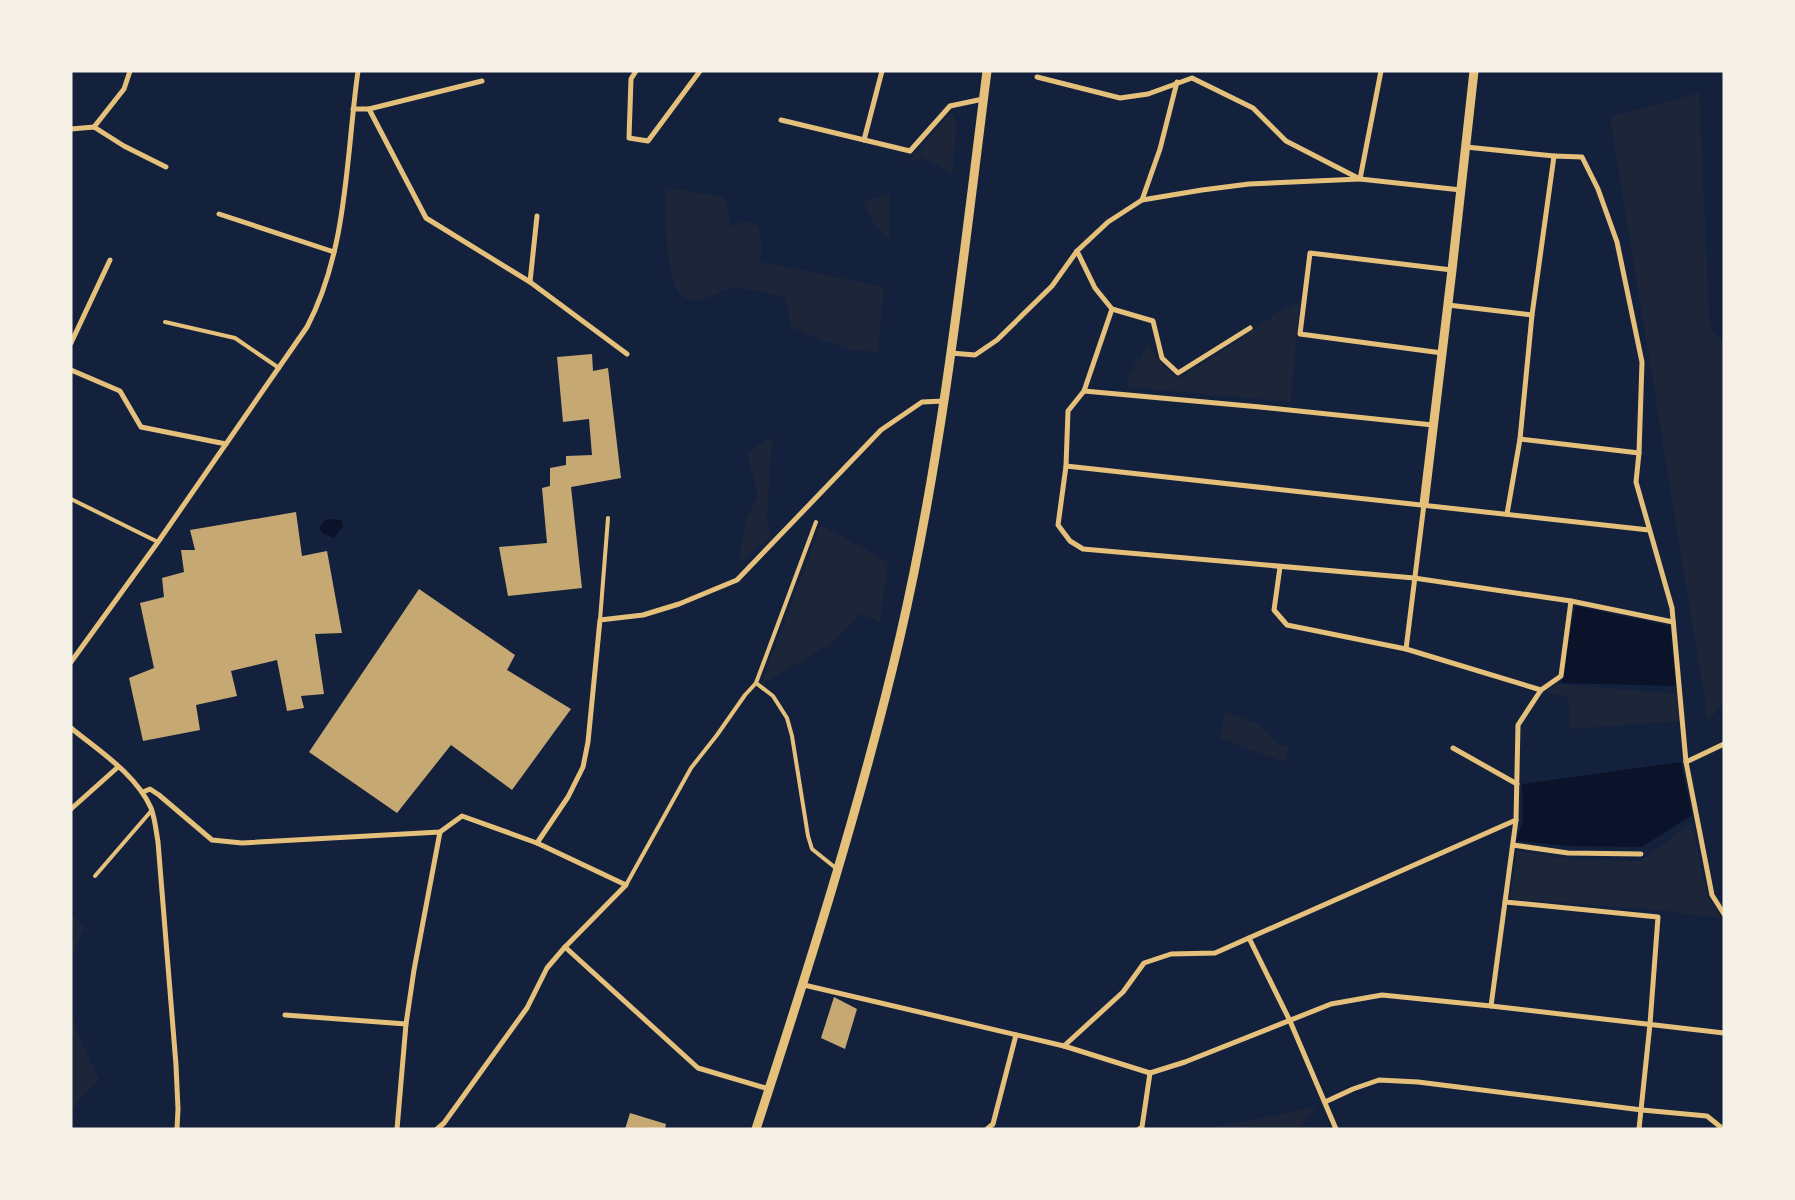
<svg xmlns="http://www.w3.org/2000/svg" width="1795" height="1200" font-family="Inter,sans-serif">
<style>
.green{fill:#1d2539}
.water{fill:#0b132b}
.building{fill:#c6a872}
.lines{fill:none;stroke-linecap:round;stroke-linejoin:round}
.service{stroke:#e5c07b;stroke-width:4}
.minor{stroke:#e5c07b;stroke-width:5}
.tertiary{stroke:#e5c07b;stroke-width:9}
</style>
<rect width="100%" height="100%" fill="#14213d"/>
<g class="green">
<polygon points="1699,93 1710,329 1724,341 1724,702 1708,721 1610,117"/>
<polygon points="951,113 957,123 952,174 922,157 909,163 916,152"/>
<path d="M665 188 725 197 731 226 746 221 758 226 762 242 760 262 797 269 884 287 878 352 854 350 824 341 791 328 786 297C772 295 747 287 733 288 719 290 700 306 685 298 664 288 666 211 665 188Z"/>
<polygon points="890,193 890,240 873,223 863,202"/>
<polygon points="1299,303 1291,402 1127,387 1129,375 1133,373 1136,360 1139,361 1147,344 1163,366 1180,378 1241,339 1258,325 1272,318 1272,315"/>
<polygon points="772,437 767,518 771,537 739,562 745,521 758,495 750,466 748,452"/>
<polygon points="821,525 888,562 880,622 861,614 832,643 761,685"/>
<polygon points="1556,684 1677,694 1679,721 1570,729 1568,698 1546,692"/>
<polygon points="1225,712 1260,725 1277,743 1290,748 1284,762 1220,738"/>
<polygon points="1692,822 1707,895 1721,918 1658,910 1510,899 1517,851 1568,859 1641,861"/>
<polygon points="71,914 85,927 74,950 71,960"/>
<polygon points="71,1009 77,1031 99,1080 77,1103 71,1113"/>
<polygon points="1316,1107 1299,1129 1206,1129"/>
</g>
<g class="water">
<polygon points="330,519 341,520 343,526 334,538 324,534 319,528 325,520"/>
<polygon points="1575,606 1670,626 1676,686 1561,683"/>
<polygon points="1681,762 1692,815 1642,847 1569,846 1516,841 1523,821 1522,784"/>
</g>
<g class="building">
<polygon points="592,354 593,371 608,368 621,478 571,487 582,588 508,596 499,547 547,543 542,488 550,486 550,468 566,465 566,456 592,455 589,419 563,422 557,357"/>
<polygon points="296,512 302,556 327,551 342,633 315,634 324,694 301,696 304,708 287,711 277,660 231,671 237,696 196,705 200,730 143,741 129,678 154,668 140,603 164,597 162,578 184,572 181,550 195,550 190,530"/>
<polygon points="419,589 515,655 507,670 571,709 512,790 451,745 397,813 309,752"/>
<polygon points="834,997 857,1009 845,1049 821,1038"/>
<polygon points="630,1113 666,1124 665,1129 625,1129"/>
</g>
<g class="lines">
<g class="service">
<polyline points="165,322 235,338 279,368"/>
<polyline points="71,499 158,542"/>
<polyline points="600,620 608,518"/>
<polyline points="756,683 773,696 787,718 792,736 808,836 812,849 837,869"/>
<polyline points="95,876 152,810"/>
<polyline points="626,885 691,768 717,735 745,695 756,683 816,522"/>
</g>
<g class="minor">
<polyline points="636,71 631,79 629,138 648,141 700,71"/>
<polyline points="1037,77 1120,98 1148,94 1192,78 1253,108 1286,141 1360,179 1461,190"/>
<polyline points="353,109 369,109 482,81"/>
<polyline points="369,109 426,218 530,282 627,354"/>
<polyline points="781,120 910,151 950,106 983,99"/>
<polyline points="94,127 124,89 130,71"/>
<polyline points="71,129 94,127 124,146 166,167"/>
<polyline points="864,140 882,71"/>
<polyline points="1466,147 1554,156"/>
<polyline points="1142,200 1160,149 1177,82"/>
<polyline points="219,214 334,252"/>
<polyline points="1077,251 1095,288 1112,309 1153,321 1162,358 1178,373 1250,328"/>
<polyline points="530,282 537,216"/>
<polyline points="1448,305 1532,315"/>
<polyline points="71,343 110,260"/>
<polyline points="951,353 975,355 997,340 1052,286 1077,251 1108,222 1142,200 1202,190 1249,184 1360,179 1381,71"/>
<polyline points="1442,353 1300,334 1310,253 1452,270"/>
<polyline points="71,370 120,391 141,427 226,444"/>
<polyline points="1084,391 1112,309"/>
<polyline points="1433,425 1260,407 1084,391 1068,411 1066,466 1058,525 1070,541 1083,549 1414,578 1571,601 1673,622"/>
<polyline points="1520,439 1639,453"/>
<polyline points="1066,466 1649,530"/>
<polyline points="1507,514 1520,439 1532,315 1554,156 1582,157 1598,189 1617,242 1642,362 1639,453 1636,482 1672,608 1686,762 1712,895 1724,914"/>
<polyline points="1280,567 1274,610 1287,625 1406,649 1541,690"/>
<polyline points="1406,649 1424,504"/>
<path d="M71 662 158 542 307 327C348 249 346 156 358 71"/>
<path d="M71 728C99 751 136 774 151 808 155 818 156 831 158 842L176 1065 178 1109 177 1129"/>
<polyline points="1453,748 1517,784"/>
<polyline points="1686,762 1724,744"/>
<polyline points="143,792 150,789 159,795 212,840 242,843 440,832 462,816 537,843 626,885 565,947 547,968 527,1008 444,1123 437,1129"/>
<polyline points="71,809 118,767"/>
<polyline points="537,843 568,797 583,767 588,742 600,620 643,615 679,604 737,580 881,430 922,402 944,401"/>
<polyline points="1513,845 1568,853 1641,854"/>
<polyline points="1505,902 1658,917 1650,1024 1639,1129"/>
<polyline points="1249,938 1290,1021 1336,1129"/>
<polyline points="565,947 698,1068 769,1089"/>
<polyline points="804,985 1064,1046 1150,1073 1185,1062 1331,1004 1382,995 1491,1006 1724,1033"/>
<polyline points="1491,1006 1516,820 1518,725 1541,690 1561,676 1571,601"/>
<polyline points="285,1015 406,1024"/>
<polyline points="1064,1046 1123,992 1144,963 1171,954 1215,953 1516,820"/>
<polyline points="1325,1102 1353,1089 1379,1080 1418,1082 1642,1110 1707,1116 1723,1129"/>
<polyline points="397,1129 406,1024 414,970 440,832"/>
<polyline points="987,1129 993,1124 1016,1035"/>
<polyline points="1139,1129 1142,1127 1150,1073"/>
</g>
<g class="tertiary">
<polyline points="1424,504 1452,270 1474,71"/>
<path d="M756 1129C809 967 861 803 900 637 943 451 963 260 987 71"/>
</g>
</g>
<rect width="1795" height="1200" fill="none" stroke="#f6f1e7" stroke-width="145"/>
</svg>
